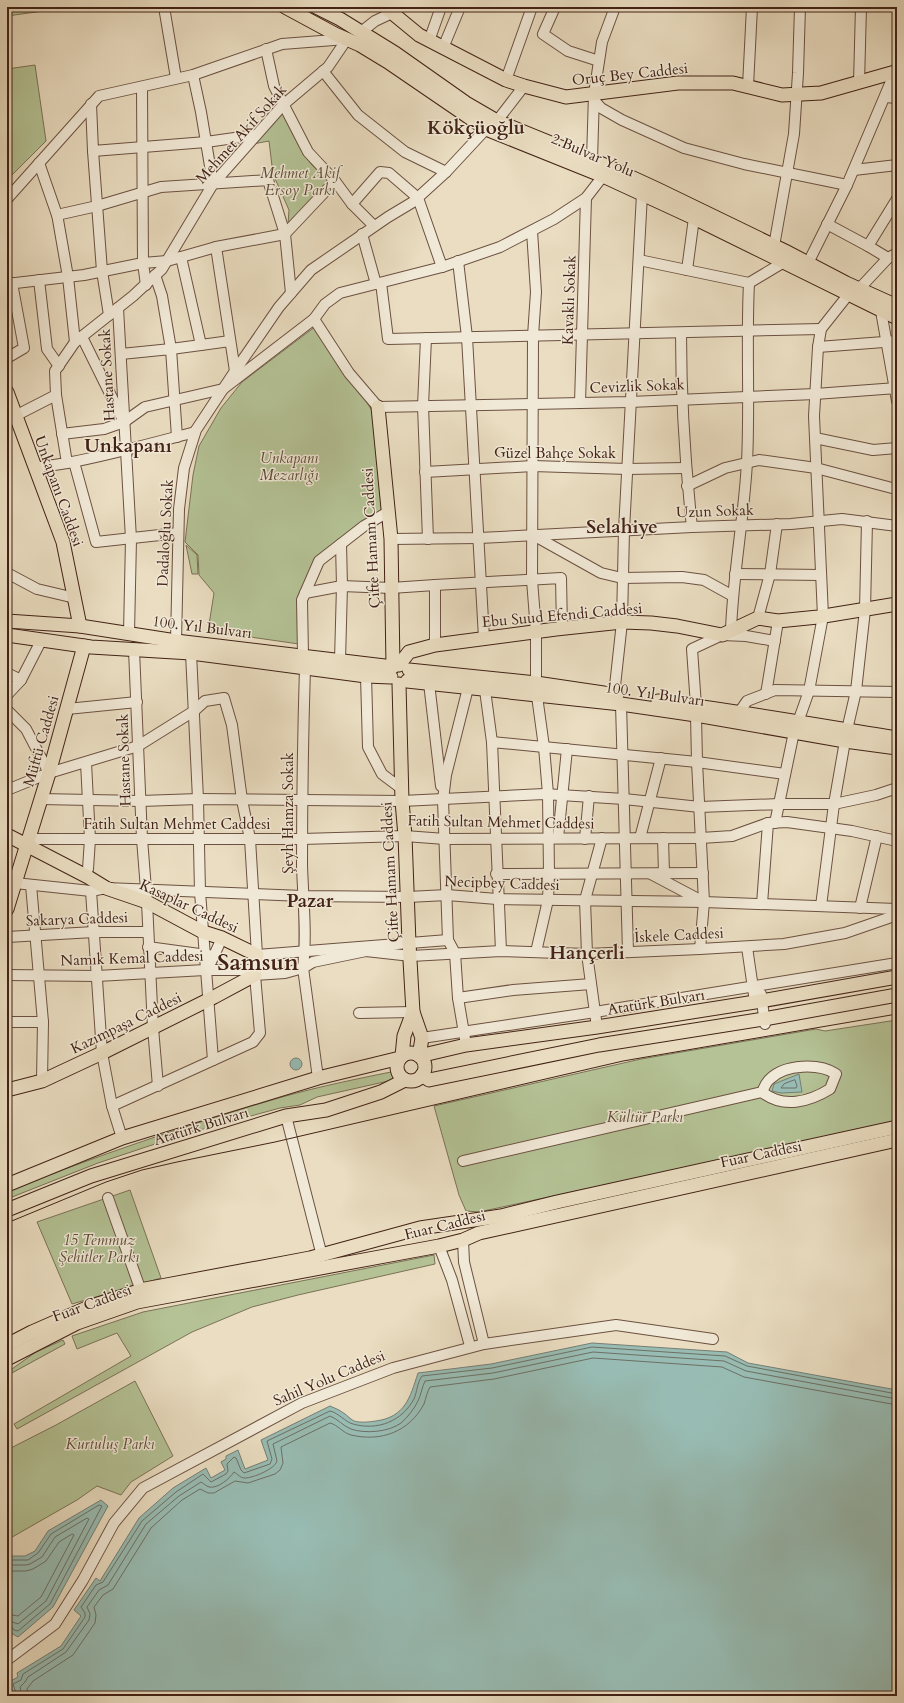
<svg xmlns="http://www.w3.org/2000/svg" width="904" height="1703" font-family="Cardo,serif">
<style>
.green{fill:#b4c295;stroke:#7b7256}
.water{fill:#98bcb3;stroke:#767e74}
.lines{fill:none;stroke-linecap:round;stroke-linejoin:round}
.shore{stroke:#6d6f64;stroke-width:1}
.minor-casing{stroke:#6c5141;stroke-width:12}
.major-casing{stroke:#422216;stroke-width:15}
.minor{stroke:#f1e9d7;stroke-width:10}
.major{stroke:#eaddc1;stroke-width:13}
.tram{stroke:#422216;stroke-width:1}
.labels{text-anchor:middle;stroke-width:3;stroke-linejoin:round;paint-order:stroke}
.street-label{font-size:15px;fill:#422216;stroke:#f1e9d7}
.park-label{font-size:15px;font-style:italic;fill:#5e4a36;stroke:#f1e9d7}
.district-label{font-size:19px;font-weight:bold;fill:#422216;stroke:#f1e9d7}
.town-label{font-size:23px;font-weight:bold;fill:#422216;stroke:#f1e9d7}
</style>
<rect width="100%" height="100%" fill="#eaddc1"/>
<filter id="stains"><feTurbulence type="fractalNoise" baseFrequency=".005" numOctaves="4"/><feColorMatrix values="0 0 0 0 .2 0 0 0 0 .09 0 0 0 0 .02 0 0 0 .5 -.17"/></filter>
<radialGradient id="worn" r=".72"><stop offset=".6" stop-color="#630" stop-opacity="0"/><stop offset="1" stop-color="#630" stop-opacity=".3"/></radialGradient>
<g class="green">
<polygon points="7,7 58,7 58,9 7,16"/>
<polygon points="35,65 46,141 7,180 7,69"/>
<path d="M282 109C291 128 298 149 312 165 317 171 324 175 330 182L288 225 289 210 273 174 269 141 253 144Z"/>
<polygon points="316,326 373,412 385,511 316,559 299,599 299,644 208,631 214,593 199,575 198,555 185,542 193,475 199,446 221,408 242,382"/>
<polygon points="186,545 197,555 198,574 192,574"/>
<polygon points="897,1020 897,1122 479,1212 466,1211 459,1195 434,1106 641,1059 816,1029 825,1031"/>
<path d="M401 1070 402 1078 317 1097 300 1105 280 1108 185 1134 98 1163 7 1199V1191C97 1156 189 1124 282 1097 321 1086 361 1078 401 1070Z"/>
<polygon points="130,1190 161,1278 72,1304 37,1222"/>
<polygon points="434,1255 435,1264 298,1295 252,1307 192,1332 17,1429 14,1424 131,1356 117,1333 77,1349 72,1336 143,1312"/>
<polygon points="63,1340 65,1344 10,1374 9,1371 36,1352"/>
<polygon points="135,1381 173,1456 131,1482 121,1495 97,1486 77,1500 7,1540 7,1450 56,1425"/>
</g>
<g class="water">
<circle cx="296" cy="1064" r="6"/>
<polygon points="799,1074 802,1092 781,1093 772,1091 774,1084"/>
<path d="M592 1343 727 1352 748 1363 897 1390V1696H14L7 1683 18 1677 17 1673 61 1646 81 1616 74 1610 96 1578 100 1581 139 1518 173 1488 206 1468 211 1478 225 1470 221 1462 226 1459V1456L238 1450 245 1469 268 1460 261 1440 330 1406C334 1408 338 1409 342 1412 346 1414 350 1419 354 1421 361 1423 369 1422 376 1421 405 1417 410 1398 418 1373L491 1364Z"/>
<polygon points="101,1500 108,1506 53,1607 18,1637 11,1633 7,1626 7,1556 25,1556 35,1551 48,1531"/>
</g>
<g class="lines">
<g class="shore">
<polygon points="795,1080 797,1086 796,1088 781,1088 784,1084"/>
<polyline points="7,1560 28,1560 38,1553 51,1534 99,1505 102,1506 50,1604 18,1631 14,1630 11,1626 7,1625"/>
<polyline points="7,1565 26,1565 30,1564 42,1557 55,1537 87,1518 89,1519 46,1601 18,1624 7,1620"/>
<polyline points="7,1571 26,1571 33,1569 46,1561 59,1542 72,1534 74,1535 41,1597 18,1616 7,1614"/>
<path d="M17 1696 13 1684 21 1680 23 1674 63 1649 85 1617V1613L81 1607 96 1585 103 1582 142 1521 176 1492 203 1474 211 1482 226 1474 228 1471 227 1464 234 1457 236 1458 241 1470 244 1473 270 1464 272 1459 267 1441 330 1411C339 1413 345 1422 353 1424 378 1431 402 1421 414 1399 417 1392 417 1383 422 1376L492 1368 592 1347 725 1356 747 1366 897 1394"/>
<path d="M22 1696 20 1687 25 1682 28 1677 66 1652 89 1620 90 1614 87 1607 99 1590 108 1585 146 1524 179 1496 201 1482C203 1483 206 1486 209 1487 218 1489 230 1478 234 1472 238 1474 240 1478 245 1478 253 1478 275 1469 277 1461L273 1444 330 1416C338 1419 343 1426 351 1429 365 1434 389 1432 401 1423 408 1417 414 1409 418 1401 421 1395 422 1387 425 1381L493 1373 593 1352 724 1361 746 1371 897 1399"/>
<path d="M28 1696 27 1689 33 1681 73 1655 95 1623 96 1615 94 1607 103 1595 113 1589 151 1528 182 1500 200 1489 208 1493H214L235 1481 248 1483 275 1474 280 1470 283 1463 281 1447 330 1423C338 1425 343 1433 351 1435 381 1442 409 1432 424 1404 426 1398 427 1392 430 1387L494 1379 593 1358 722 1367 744 1377 897 1405"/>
</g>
<defs>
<g id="minor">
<polyline points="164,7 176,78"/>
<polyline points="555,7 543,34 568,51 599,61"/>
<polyline points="361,32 375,21 392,13 395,7"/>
<polyline points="429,41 441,7"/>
<polyline points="443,48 460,7"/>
<polyline points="266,49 274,86 308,152 335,181 352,204 374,226"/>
<polyline points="323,71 358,115 405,152 446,172"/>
<polyline points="193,75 201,112 213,184"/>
<polyline points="506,80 532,7"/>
<polyline points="859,83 861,7"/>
<polyline points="748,86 752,7"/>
<polyline points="885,97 897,98"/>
<polyline points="594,100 601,108 622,120 684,148 744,164 847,185 808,263"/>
<polyline points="91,104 93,151 206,142 256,135"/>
<polyline points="497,121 524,86"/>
<polyline points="93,151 102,271 109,315"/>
<polyline points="592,160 594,94 602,42 615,7"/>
<polyline points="39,163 57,215 97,206 161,187 268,180 285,234 291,293"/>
<polyline points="854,170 897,165"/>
<polyline points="847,185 895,72"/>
<polyline points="7,199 99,96 193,75 282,44 347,39"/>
<polyline points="897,199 868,246 888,258 859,289 848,295 821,329 818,347 897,341"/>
<polyline points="352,204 380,172 389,173 418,198 442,267"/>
<polyline points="57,214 68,277 75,342"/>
<polyline points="827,224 868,246"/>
<polyline points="532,231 536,292 533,336 532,580 536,631 536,683"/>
<polyline points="362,234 376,284"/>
<polyline points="774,246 794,134 798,73 800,7"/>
<polyline points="216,247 235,371"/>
<polyline points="181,257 201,345 230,341"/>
<polyline points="888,258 897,253"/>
<path d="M639 260 749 283C746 343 750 402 747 462 744 518 733 574 731 630"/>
<polyline points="458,261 467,337 484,638"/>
<polyline points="687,270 694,218"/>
<polyline points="155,275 162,296 171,349 201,345"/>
<polyline points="39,280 47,349 59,366"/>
<polyline points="381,283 388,339 821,329"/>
<polyline points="749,283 784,262"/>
<polyline points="7,284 84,275 143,263 142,87"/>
<polyline points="146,285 143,263 167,261 216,247 285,234 335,181"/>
<polyline points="118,308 131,539 129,633"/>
<polyline points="881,311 897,401"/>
<polyline points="314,319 349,373 378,407 630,402 815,394 897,388"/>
<path d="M681 333C681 398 685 462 692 527"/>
<polyline points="426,338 423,406 428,539"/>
<polyline points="121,354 171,349 177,437"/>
<polyline points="7,358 24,348 12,283"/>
<polyline points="580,403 586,198"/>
<polyline points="15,416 56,395"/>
<polyline points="124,422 145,407 223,389 314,319 325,304 340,293 442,267 500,247 554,219 586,198 603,176"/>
<polyline points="62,434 104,429 124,422 82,337"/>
<polyline points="815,438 873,450 897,448"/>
<polyline points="74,462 96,542 178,533"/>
<path d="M67 463C110 455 153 443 195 432"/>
<polyline points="35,468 67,463 56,395 55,371 75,342 133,296 162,269 213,184 283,105 328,67 347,39"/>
<polyline points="425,472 533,466 627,469 685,468"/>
<polyline points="687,486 725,468 759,460 816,468 892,488 897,488"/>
<polyline points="533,535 601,573 622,578 682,577 704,580 733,596"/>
<polyline points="391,539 479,538 692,527 791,524 842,519 897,526"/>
<polyline points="7,573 37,589 75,598"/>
<polyline points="735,574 821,575"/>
<polyline points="435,585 561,578 562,629"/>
<polyline points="305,593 342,586 391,588 435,585 435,645"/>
<polyline points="758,618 770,574 777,524"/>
<polyline points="176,641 179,509 184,468 196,430 235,371 279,307 311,270 388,217 413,202 446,172 486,129"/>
<polyline points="134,650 142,839 147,902 153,1028 158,1086"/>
<polyline points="191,653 198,799 200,892 213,1060"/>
<polyline points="303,655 302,600 319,561 364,526 388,512"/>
<polyline points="340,660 342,586 341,544"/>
<path d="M305 667C303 733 302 799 302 865 303 899 307 934 303 968L318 1078"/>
<polyline points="7,673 21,680"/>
<polyline points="366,676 368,747 382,774 402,789"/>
<polyline points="429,683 441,786"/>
<polyline points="485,690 492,742"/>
<polyline points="766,694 778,621"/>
<polyline points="7,695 21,680 42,639"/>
<polyline points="614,695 622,622 624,530 642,194"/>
<polyline points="621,704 628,952"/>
<polyline points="696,706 692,649 722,635 746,636 775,641"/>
<polyline points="67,709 137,702"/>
<polyline points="7,710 26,729 49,773"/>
<polyline points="740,711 747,701 775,690 897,692"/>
<polyline points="696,715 697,762 704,902 700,949"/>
<polyline points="798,722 809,691 823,616 814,416 818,347"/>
<polyline points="847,730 856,691 865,610 867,521"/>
<polyline points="794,732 779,804 834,804 876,795 897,788"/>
<polyline points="86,763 90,839 88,869"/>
<polyline points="7,790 49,773 138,746 194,711 205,701 224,698 232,725 242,800 250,839 257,955 257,970 255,975 260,1033 253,1042 112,1106 122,1138"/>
<polyline points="40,799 141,801 198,799 402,801 544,794 624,799 700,807 779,804 775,823"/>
<polyline points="558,838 567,749"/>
<polyline points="640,838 661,758"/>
<polyline points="663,838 664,874"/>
<polyline points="29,839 302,839 405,836 445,839 701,838 732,836 768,823 787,822 852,831 897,841"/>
<polyline points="585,839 589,796"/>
<polyline points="7,874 15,883 91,891 106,888 303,896 408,897 447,895 497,899 704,902 897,909"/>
<polyline points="496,874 703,873"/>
<polyline points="651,874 702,901"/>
<polyline points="31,885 43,1022 42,1081"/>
<polyline points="91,891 102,1053 112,1106"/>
<polyline points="762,904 768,823"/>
<polyline points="821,906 834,804 845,741"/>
<polyline points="860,908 877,836"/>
<polyline points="7,937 94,932 148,932"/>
<polyline points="148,947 214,956"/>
<polyline points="747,947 755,1002"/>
<polyline points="501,951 492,742 697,762 785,774"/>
<polyline points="536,952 548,900 549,874 548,794 544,747 537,696"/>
<polyline points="257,955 448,940"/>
<polyline points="211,962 222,938"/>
<polyline points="7,975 97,976 205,970 257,970"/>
<polyline points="255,975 285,973 303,968 313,962 366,951 411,956 501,951 587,954 700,949 784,944 845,933 897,915"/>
<polyline points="761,994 765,1024"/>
<polyline points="458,998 513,990 591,984"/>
<polyline points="359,1013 413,1012"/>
<polyline points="7,1022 43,1022"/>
<polyline points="597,1027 587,954 585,900 602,838"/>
<polyline points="422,1038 595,1012 897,963"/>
<polyline points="465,1039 458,998 455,953 448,940 443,800 446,775 468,688"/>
<polyline points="286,1116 322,1256"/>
<path d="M463 1161 762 1092C783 1109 809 1102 830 1089L836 1074C819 1063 785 1064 770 1079 766 1082 764 1088 762 1092"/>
<polyline points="108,1198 141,1291"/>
<polyline points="463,1240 464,1262 484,1344"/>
<polyline points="439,1246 452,1280 470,1346"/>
<polyline points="7,1660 55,1624 83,1580 114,1523 143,1488 302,1403 393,1368 484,1344 616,1325 713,1339"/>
</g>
<g id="major">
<polyline points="285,7 335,34 360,45 388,62 486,129 603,176 694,218 897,318"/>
<polyline points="316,7 340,19 395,53 466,103 497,121 607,166 657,189 785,251 846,283 897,306"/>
<polyline points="385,7 419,35 506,80 524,86 566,97 678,83 733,83 782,95 821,93 895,72 897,70"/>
<polyline points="7,392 63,542 80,626"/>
<polyline points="7,621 80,626 176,641 393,667 391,539 378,407"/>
<polyline points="7,635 91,647 191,653 366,676 391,677"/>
<polyline points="399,665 409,652 435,645 556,629 622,622 651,623 677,626 722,635 758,618 778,621 818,617 897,604"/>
<polyline points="409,670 536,683 617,695"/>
<polyline points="407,681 621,704 696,715 845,741 897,748"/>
<polyline points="399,684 402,801 405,836 409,943 413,1012 422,1038 419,1056 466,1045 597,1027 755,1002 897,977"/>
<path d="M658 701C738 711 817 725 897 738"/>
<polyline points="7,835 88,877 106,888 147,902 203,932 222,938 257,955"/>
<polyline points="7,909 49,773 84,646"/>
<circle cx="411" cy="1067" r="14"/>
<polyline points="402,1056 404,1036 413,1012"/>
<polyline points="422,1075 429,1080 599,1045 764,1019 897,995"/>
<polyline points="7,1090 42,1081 102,1053 214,997 255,975"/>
<polyline points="7,1185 122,1138 318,1078 400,1058"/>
<polyline points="7,1210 91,1176 286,1116 326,1110 381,1092 405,1080"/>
<polyline points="7,1345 32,1332 89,1307 145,1289 310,1258 420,1228 501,1216 557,1202 897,1127"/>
<polyline points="7,1359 77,1323 137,1302 439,1246 463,1240 479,1233 897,1140"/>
</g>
</defs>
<use href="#minor" class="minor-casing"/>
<use href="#major" class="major-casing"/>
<use href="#minor" class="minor"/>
<use href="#major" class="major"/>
<polyline class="tram" points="7,1223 106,1182 142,1170 177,1162 275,1142 623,1061 897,1014"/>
</g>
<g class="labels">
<g class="street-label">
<text transform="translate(630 74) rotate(-6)" y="5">Oruç Bey Caddesi</text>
<text transform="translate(241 134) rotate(-48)" y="5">Mehmet Akif Sokak</text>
<text transform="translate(593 155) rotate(23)" y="5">2.Bulvar Yolu</text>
<text transform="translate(569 300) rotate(-88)" y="5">Kavaklı Sokak</text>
<text transform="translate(107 375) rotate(-93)" y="5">Hastane Sokak</text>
<text transform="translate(637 386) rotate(-2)" y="5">Cevizlik Sokak</text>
<text x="555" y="458">Güzel Bahçe Sokak</text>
<text transform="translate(59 491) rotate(70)" y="5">Unkapanı Caddesi</text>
<text transform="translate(715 511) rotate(-2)" y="5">Uzun Sokak</text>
<text transform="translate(165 533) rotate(-87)" y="5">Dadaloğlu Sokak</text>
<text transform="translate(371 538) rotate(-93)" y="5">Çifte Hamam Caddesi</text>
<text transform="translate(562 615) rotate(-5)" y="5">Ebu Suud Efendi Caddesi</text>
<text transform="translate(202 627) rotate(7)" y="5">100. Yıl Bulvarı</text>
<text transform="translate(655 694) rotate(8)" y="5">100. Yıl Bulvarı</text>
<text transform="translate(41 741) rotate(-74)" y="5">Müftü Caddesi</text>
<text transform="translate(124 760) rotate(-92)" y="5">Hastane Sokak</text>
<text transform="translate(288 813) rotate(-90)" y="5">Şeyh Hamza Sokak</text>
<text transform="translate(501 822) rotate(1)" y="5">Fatih Sultan Mehmet Caddesi</text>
<text x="177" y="829">Fatih Sultan Mehmet Caddesi</text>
<text transform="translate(390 872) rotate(-93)" y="5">Çifte Hamam Caddesi</text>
<text transform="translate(502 883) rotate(2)" y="5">Necipbey Caddesi</text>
<text transform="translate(189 906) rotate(25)" y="5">Kasaplar Caddesi</text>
<text transform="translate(77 919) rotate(-2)" y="5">Sakarya Caddesi</text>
<text transform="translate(679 935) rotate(-3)" y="5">İskele Caddesi</text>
<text transform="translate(132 958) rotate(-2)" y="5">Namık Kemal Caddesi</text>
<text transform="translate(656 1002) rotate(-9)" y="5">Atatürk Bulvarı</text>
<text transform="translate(126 1023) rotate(-26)" y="5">Kazımpaşa Caddesi</text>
<text transform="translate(201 1126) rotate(-17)" y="5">Atatürk Bulvarı</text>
<text transform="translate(761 1154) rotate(-12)" y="5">Fuar Caddesi</text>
<text transform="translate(445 1225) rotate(-14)" y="5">Fuar Caddesi</text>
<text transform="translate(92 1303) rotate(-20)" y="5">Fuar Caddesi</text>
<text transform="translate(329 1378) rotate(-23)" y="5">Sahil Yolu Caddesi</text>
</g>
<g class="park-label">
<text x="300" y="178">Mehmet Akif<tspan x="300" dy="17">Ersoy Parkı</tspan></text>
<text x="289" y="463">Unkapanı<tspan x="289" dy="17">Mezarlığı</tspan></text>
<text x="645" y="1122">Kültür Parkı</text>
<text x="99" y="1245">15 Temmuz<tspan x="99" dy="17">Şehitler Parkı</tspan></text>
<text x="110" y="1449">Kurtuluş Parkı</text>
</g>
<g class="district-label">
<text x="476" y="134">Kökçüoğlu</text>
<text x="128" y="452">Unkapanı</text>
<text x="622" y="533">Selahiye</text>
<text x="310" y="907">Pazar</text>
<text x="587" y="959">Hançerli</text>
</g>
<g class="town-label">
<text x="258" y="970">Samsun</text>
</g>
</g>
<rect width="904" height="1703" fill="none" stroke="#eaddc1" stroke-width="24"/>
<rect x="8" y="8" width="888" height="1687" fill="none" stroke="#422216" stroke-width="2"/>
<rect x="12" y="12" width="880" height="1679" fill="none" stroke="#422216"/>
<rect width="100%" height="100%" filter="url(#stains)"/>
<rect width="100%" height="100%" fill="url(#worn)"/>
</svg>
